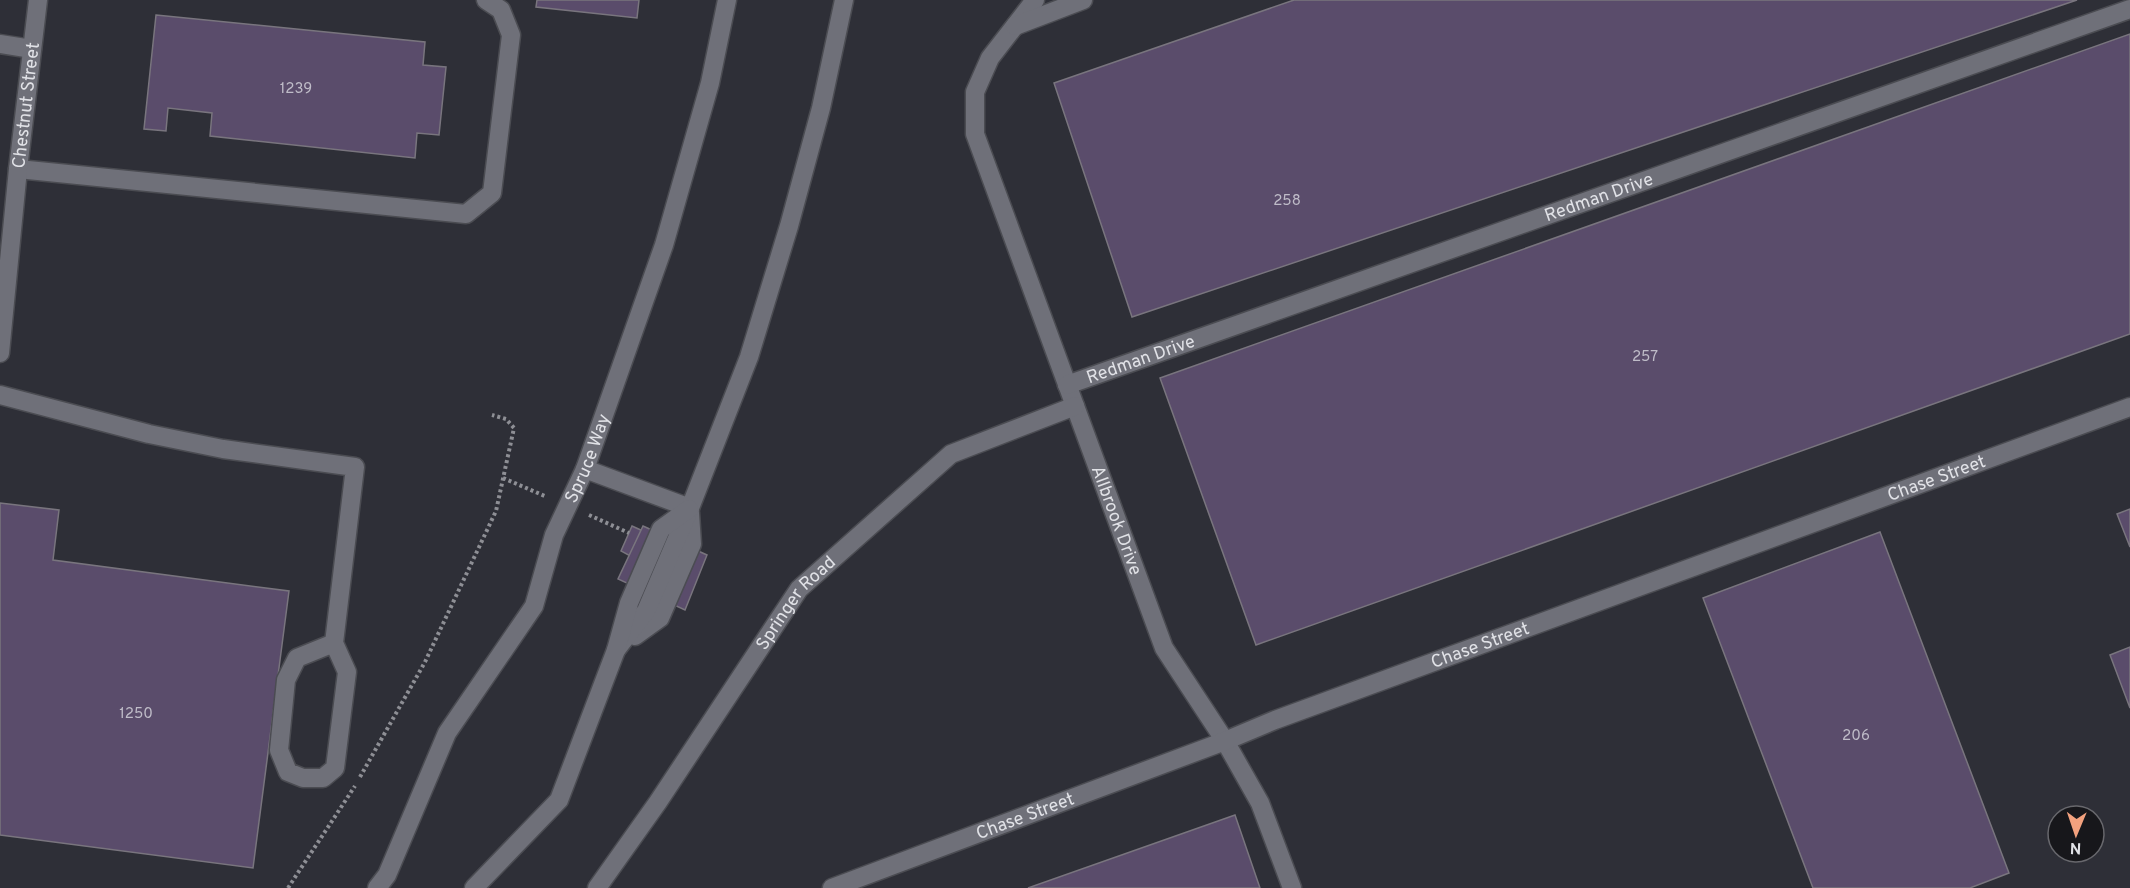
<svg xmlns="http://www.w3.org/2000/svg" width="2130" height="888" font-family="Overpass,sans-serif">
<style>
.building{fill:#5a4c6b;stroke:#79757e;stroke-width:1.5}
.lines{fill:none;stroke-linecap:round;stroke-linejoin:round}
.minor-casing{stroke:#4b4c52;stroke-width:21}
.path{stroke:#8e8f95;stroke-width:4;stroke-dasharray:3 3;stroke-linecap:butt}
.minor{stroke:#6f7079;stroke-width:18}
.labels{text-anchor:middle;stroke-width:4.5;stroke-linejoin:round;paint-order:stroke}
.number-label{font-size:15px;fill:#bfbcc8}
.street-label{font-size:18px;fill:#e1e2e7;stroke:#17171b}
</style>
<rect width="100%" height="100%" fill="#2e2f37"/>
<g class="building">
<polygon points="537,0 639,0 637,18 536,7"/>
<polygon points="1294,0 2077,0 1132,317 1054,83"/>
<polygon points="156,15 425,42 423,65 446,67 439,135 417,133 415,158 210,136 212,113 168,108 166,131 144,129"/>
<polygon points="2130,34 2130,334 1256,645 1160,378"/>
<polygon points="0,503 59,510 53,560 289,591 253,868 0,835"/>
<polygon points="2130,509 2130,547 2117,514"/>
<polygon points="632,526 645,532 634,558 621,551"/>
<polygon points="643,526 707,555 685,610 618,579"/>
<polygon points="1880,532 2009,873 1970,888 1813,888 1703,598"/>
<polygon points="2130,647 2130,708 2110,655"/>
<polygon points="1235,815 1260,888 1028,888"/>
</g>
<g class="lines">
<defs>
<g id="minor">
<path id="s1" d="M1035 0 990 58 975 92V134L1164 648 1225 741 1260 803 1292 888"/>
<polyline points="1015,26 1083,0"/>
<polyline points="0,44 32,49"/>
<polyline points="18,169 466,214 492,193 511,35 501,10 486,0"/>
<path id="s2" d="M0 353 18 169 38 0"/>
<path id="s3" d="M1067 385 2130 9"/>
<polyline points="0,395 149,434 223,449 355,467 334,643 347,672 335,768 323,778 303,778 288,772 279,750 286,680 297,658 334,643"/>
<polyline points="585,469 690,508"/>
<polyline points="635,636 660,618 692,544 690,513"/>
<polyline points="616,650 646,611 690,508 749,357 789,226 821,108 844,0"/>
<path id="s4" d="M377 888 387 875 447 733 534 606 554 535 585 469 664 245 710 83 727 0"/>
<polyline points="474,888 559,800 616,650 629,603 661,529 689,509"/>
<path id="s5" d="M597 888 658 802 799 589 951 454 1075 406"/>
<path id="s6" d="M832 888 1225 741 1275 720 2130 407"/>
</g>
</defs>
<use href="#minor" class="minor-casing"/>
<g class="path">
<polyline points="503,478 547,497"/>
<polyline points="589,515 629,533"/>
<polyline points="360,777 425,662 496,511 514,428 506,419 492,415"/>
<polyline points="288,888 355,786"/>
</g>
<use href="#minor" class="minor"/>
</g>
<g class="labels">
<g class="number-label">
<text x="296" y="93">1239</text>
<text x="1287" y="205">258</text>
<text x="1645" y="361">257</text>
<text x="136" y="718">1250</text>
<text x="1856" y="740">206</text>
</g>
<g class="street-label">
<text dy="6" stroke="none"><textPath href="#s2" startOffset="249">Chestnut Street</textPath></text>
<text dy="6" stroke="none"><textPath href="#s3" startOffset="564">Redman Drive</textPath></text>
<text dy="6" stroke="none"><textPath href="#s3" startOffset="78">Redman Drive</textPath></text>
<text dy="6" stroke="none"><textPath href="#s4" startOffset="482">Spruce Way</textPath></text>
<text dy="6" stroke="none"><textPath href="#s6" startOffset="1178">Chase Street</textPath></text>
<text dy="6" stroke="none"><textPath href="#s1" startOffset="564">Allbrook Drive</textPath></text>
<text dy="6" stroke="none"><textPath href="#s5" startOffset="348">Springer Road</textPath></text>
<text dy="6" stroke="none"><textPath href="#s6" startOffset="692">Chase Street</textPath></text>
<text dy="6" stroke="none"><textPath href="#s6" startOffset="206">Chase Street</textPath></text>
</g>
</g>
<g transform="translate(2076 834) rotate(182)"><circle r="28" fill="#17171b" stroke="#68686d" stroke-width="1.5"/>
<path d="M0-4.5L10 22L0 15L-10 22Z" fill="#f2a17e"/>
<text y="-9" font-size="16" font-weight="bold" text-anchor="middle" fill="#e1e2e7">N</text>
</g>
</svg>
